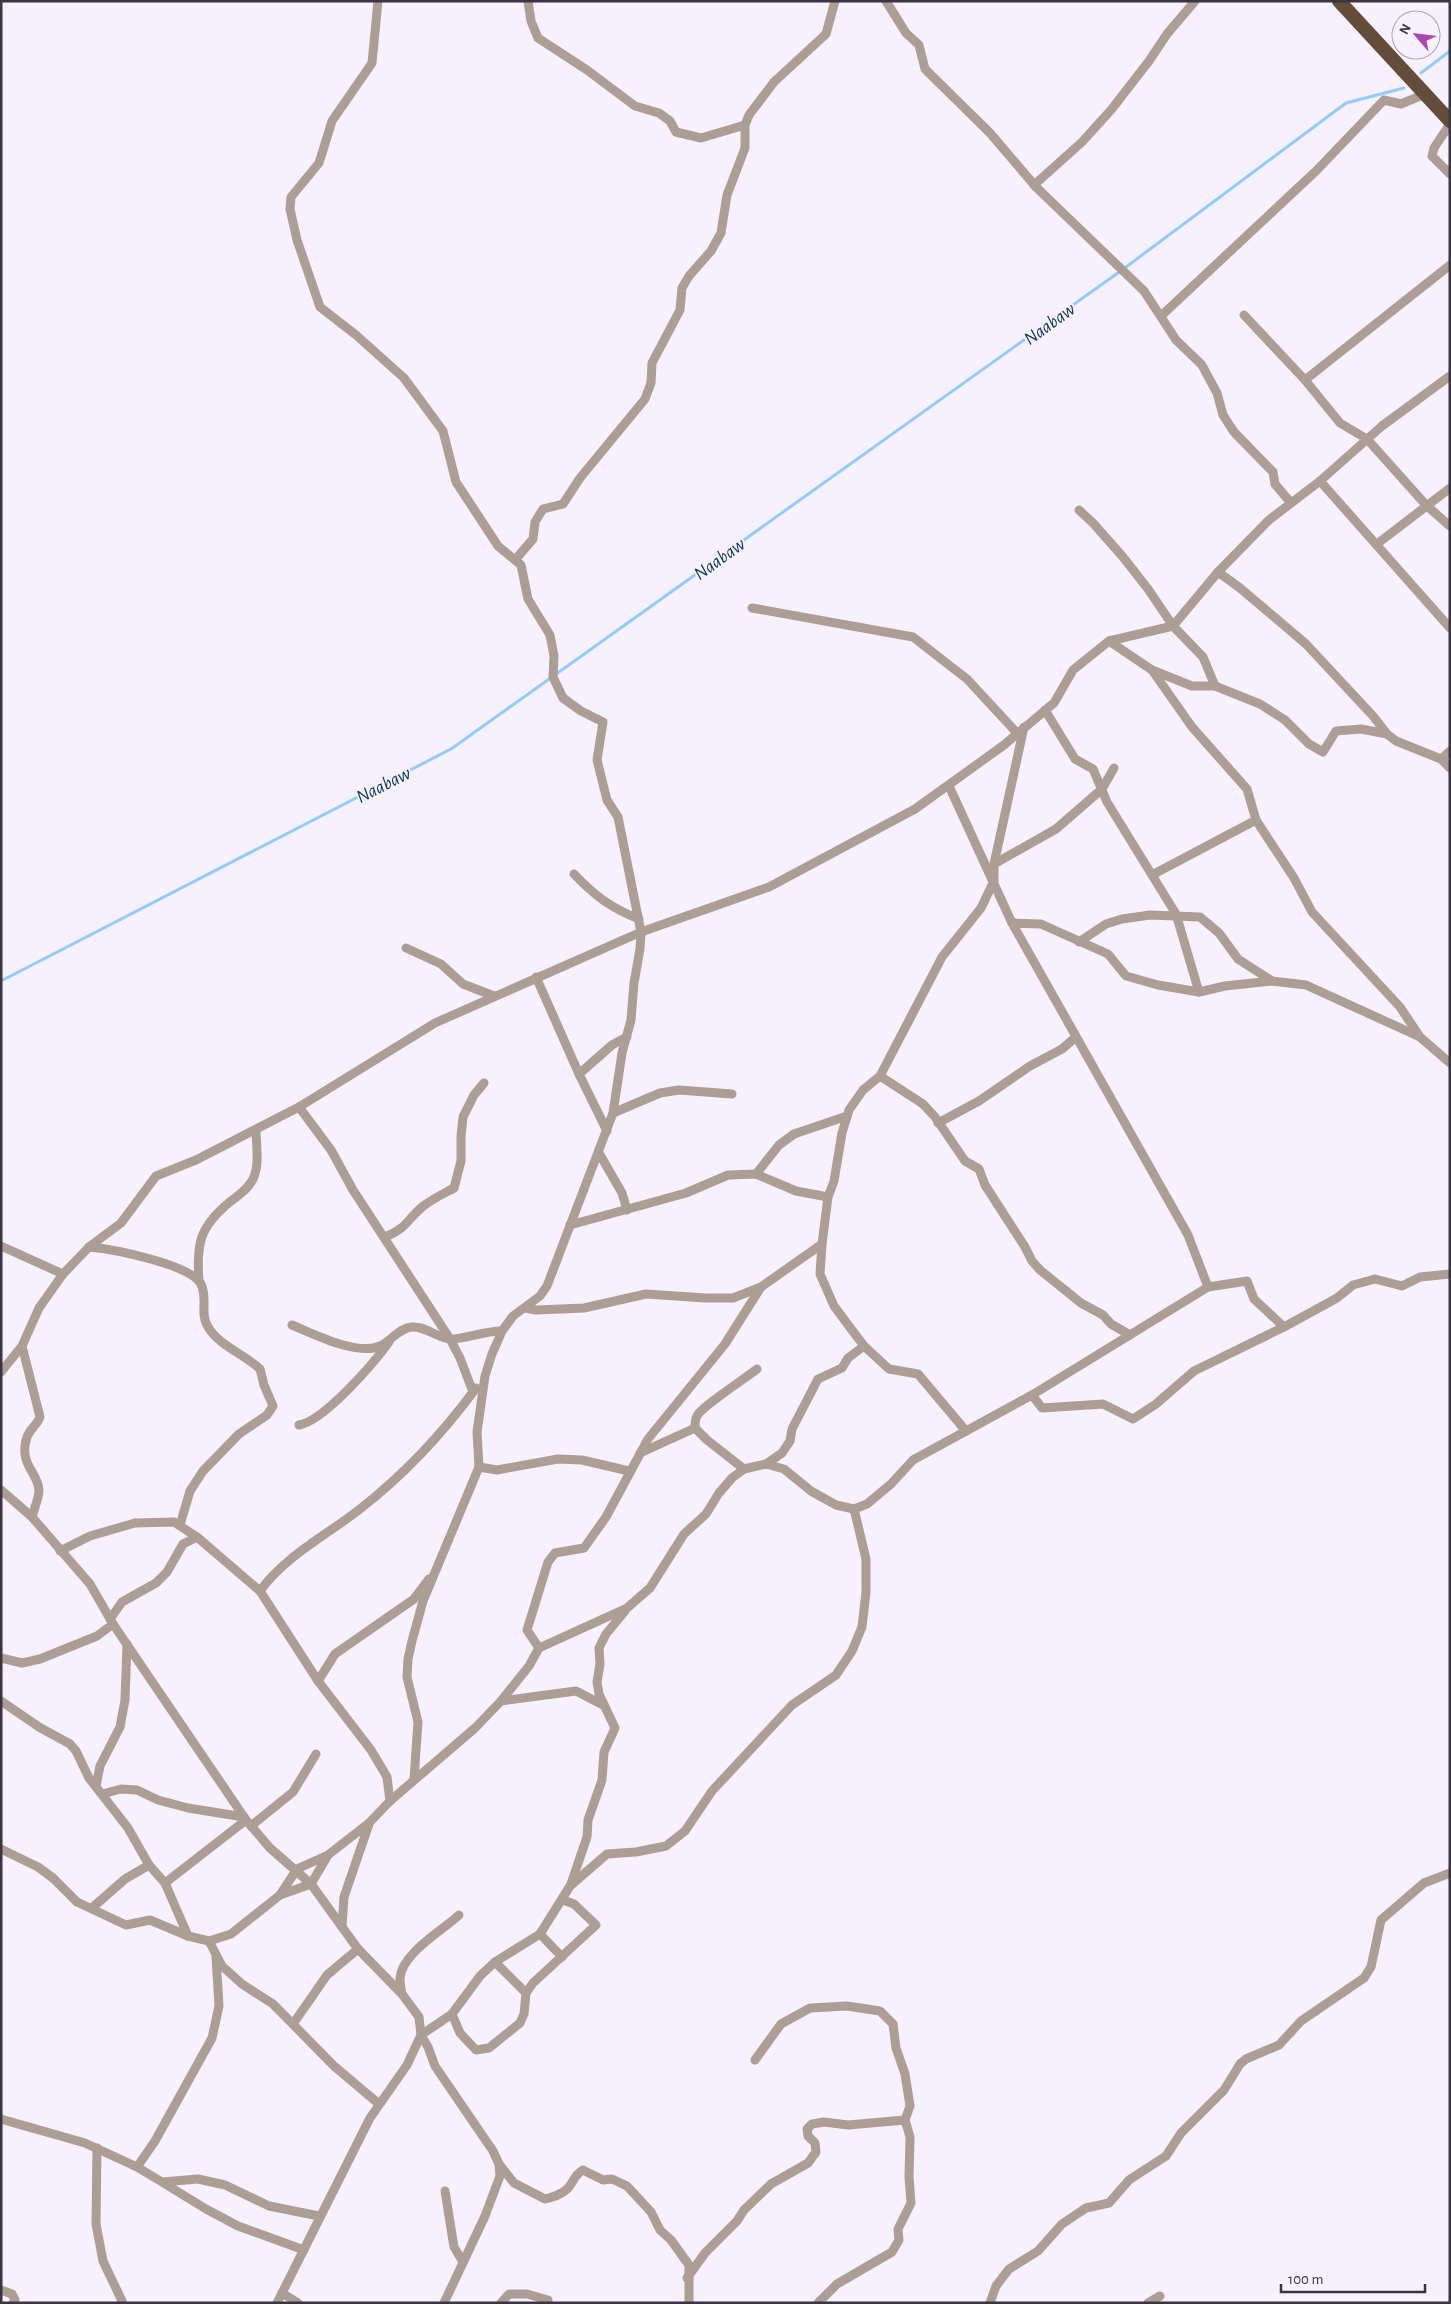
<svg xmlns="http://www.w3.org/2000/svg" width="1451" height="2304" font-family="'Alegreya Sans',sans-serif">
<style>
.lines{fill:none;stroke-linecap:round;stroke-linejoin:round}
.stream{stroke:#93cbfa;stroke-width:3}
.minor{stroke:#ac9e94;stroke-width:9}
.trunk{stroke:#644c3a;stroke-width:14}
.labels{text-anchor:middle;stroke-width:4;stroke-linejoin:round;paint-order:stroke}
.water-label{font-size:19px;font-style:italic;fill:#0b3756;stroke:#f7f0fe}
</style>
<rect width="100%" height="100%" fill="#f7f0fe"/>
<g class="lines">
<g class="stream">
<polyline points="1421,73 1450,51"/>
<polyline points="1,981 451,749 1122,270 1346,103 1404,88"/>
</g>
<g class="minor">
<polyline points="378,1 372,63 332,121 319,163 291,197 290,209 297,240 320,307 356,335 404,378 443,431 456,482 498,546 521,565 528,599 550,635 554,656 553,677 563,698 581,711 603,722 597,760 607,800 618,817 641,932 640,949 634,983 631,1020 622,1053 613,1113 547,1286 540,1296 513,1316 502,1331 492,1354 485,1376 477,1432 479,1467 423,1601 412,1641 408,1659 407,1677 418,1722 414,1779"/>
<polyline points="528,1 531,21 538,38 587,70 635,106 659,113 670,121 676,132 701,138 745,125"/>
<polyline points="886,1 906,33 919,45 925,69 990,133 1036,187 1144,291 1176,340 1202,365 1217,393 1223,415 1234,432 1273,472 1275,484 1291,503"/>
<polyline points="1450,124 1434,148 1432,156 1450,174"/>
<polyline points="1034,185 1082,142 1111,110 1149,61 1167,34 1195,1"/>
<polyline points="1244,315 1305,380 1340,423 1367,439 1426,505 1450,526"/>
<polyline points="1161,316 1316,171 1384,100 1401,104 1425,94"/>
<polyline points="1305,380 1450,265"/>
<polyline points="1320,481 1450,628"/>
<polyline points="1079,510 1093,523 1123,557 1148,589 1173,626 1203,657 1215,686"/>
<polyline points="1377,544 1450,488"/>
<polyline points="515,560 533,539 535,522 543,509 563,504 580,478 645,399 651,383 652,363 680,310 682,288 689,276 711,251 721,233 727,195 745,148 745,125 749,115 774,82 826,34 835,1"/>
<polyline points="1218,572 1240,588 1306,644 1373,716 1387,734 1396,741 1441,759 1450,768"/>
<polyline points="752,608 913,637 967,679 1017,733"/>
<polyline points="1109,641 1152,670 1192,686 1215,686 1260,704 1285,720 1309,744 1323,752 1336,731 1361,729 1387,734"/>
<polyline points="1152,670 1192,727 1247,789 1256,820 1294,878 1312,912 1400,1007 1420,1037 1450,1063"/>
<polyline points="1045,710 1075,759 1093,769 1107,802 1176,914 1199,992"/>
<polyline points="1441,759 1450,751"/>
<polyline points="994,864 1056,829 1102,789 1114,768"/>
<path d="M574 874C595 896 611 908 639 919"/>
<polyline points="1152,875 1256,820"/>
<polyline points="1012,923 1041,924 1108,954 1126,976 1158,985 1199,992 1225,986 1272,981 1306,985 1420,1037"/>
<polyline points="1079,942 1106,924 1122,919 1150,915 1200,917 1219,933 1238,959 1272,981"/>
<polyline points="406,948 441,964 463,984 494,996"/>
<polyline points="536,977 579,1074 607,1131"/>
<polyline points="579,1074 612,1045 627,1037"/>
<polyline points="880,1076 923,1104 935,1117 965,1161 979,1169 985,1185 1025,1247 1032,1261 1040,1270 1081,1303 1103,1315 1111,1324 1130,1335"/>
<polyline points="299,1107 331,1150 353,1190 450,1339 460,1358 473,1392"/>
<polyline points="613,1113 660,1093 679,1090 732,1094"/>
<polyline points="938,1123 979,1101 1030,1066 1062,1049 1076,1037"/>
<polyline points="599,1153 622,1193 627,1210"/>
<polyline points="756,1174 779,1145 794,1134 847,1116"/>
<polyline points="570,1225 686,1193 728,1175 756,1174 796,1191 828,1197"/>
<path d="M385 1237C407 1228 406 1221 422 1207 432 1199 443 1194 454 1188L461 1161V1136L463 1117 474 1095 484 1083"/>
<polyline points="822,1244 820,1274 834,1306 864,1346 889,1369 918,1374 966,1431"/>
<polyline points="1,1246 63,1274"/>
<path d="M89 1247C112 1249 190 1264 201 1284 208 1299 200 1312 207 1325 217 1345 244 1354 260 1369L264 1385 273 1406 267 1415 239 1434 203 1471 190 1491 180 1525"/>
<path d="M199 1281C196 1243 200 1226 231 1201 239 1195 248 1189 253 1179 260 1164 256 1146 256 1130"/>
<polyline points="1208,1287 1247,1281 1254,1299 1284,1327"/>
<polyline points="525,1308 536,1310 584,1308 646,1294 705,1298 733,1298 761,1287"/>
<path d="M292 1325C314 1334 357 1356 380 1346 391 1341 399 1328 412 1327 425 1326 436 1337 449 1339 459 1341 487 1330 502 1331"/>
<path d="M22 1346 40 1417C37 1425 30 1429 27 1437 18 1464 38 1472 39 1490 39 1498 34 1509 32 1517"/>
<polyline points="1,1372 22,1346 39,1308 63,1274 89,1247 121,1223 156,1176 196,1160 299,1107 435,1023 641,932 769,887 915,809 1004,745 1054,703 1073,670 1109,641 1173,626 1218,572 1269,520 1320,481 1382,426 1450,376"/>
<polyline points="1032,1395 1042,1408 1103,1404 1133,1419 1156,1404 1194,1371 1284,1327 1337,1298 1353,1285 1375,1279 1402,1286 1420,1277 1450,1274"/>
<path d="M299 1425C324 1421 374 1363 389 1342"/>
<path d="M695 1428C695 1424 695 1419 697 1416 701 1407 746 1378 757 1369"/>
<polyline points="640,1453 695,1428 707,1440 744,1469"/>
<polyline points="766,1464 782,1453 790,1441 792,1429 818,1379 842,1368 848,1358 864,1346"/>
<polyline points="479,1467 497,1470 558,1459 582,1460 629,1471"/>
<polyline points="1,1490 32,1517 90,1584 113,1624 97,1636 40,1659 22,1663 1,1658"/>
<polyline points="60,1551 90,1536 135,1523 174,1522 197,1537 260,1591 318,1681 371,1750 387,1777 390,1801"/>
<path d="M260 1591C285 1556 327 1535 360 1509 405 1474 443 1433 476 1388"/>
<polyline points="110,1619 122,1602 156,1583 167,1572 183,1544 197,1537"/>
<polyline points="113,1624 246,1820 270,1848 311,1884 358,1949 402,1994 419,2017 421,2035 428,2047 435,2066 493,2151 499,2164 500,2176 485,2216 444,2303"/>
<polyline points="539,1648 627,1608 650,1588 684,1534 706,1514 719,1493 732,1478 744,1469 766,1464 784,1469 811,1491 836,1505 854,1509 867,1504 891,1484 913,1460 1032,1395 1208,1287 1188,1235 1012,923 949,786"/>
<polyline points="318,1681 335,1654 414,1599 429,1579"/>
<polyline points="1,1701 39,1727 70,1744 76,1751 89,1778 128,1828 149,1865 165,1883 188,1936"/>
<polyline points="501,1701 576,1691 603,1705"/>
<polyline points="96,1786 100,1766 120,1727 125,1700 127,1644"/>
<polyline points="102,1794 121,1789 137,1790 158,1800 188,1808 244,1817"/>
<polyline points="251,1826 293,1792 316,1754"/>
<polyline points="1,1849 38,1867 53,1878 77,1902 126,1925 150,1920 188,1936 209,1941 231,1934 280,1895 311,1884 328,1855 369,1823 390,1801 475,1728 501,1701 529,1666 539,1648 527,1630 548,1562 555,1553 584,1548 606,1517 648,1439 725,1344 761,1287 822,1244 828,1197 834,1181 842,1133 849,1110 863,1090 880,1076 942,957 981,908 994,881 994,864 1024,727"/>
<polyline points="165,1883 246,1820"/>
<polyline points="571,1884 587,1837 588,1820 602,1780 604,1752 615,1728 599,1694 597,1682 600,1664 599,1648 606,1634 625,1611"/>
<polyline points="280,1895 297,1869 328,1855"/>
<polyline points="92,1908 125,1879 149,1865"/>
<polyline points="342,1927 344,1897 369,1824"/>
<polyline points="540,1934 562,1957"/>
<polyline points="209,1941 222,1966 242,1984 273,2004 334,2066 379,2104"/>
<polyline points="495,1962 526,1993"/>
<path d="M402 1994C401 1989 400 1983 400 1978 402 1953 442 1931 459 1915"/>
<polyline points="452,2014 460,2033 476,2050 489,2048 520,2023 524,2014 526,1993 533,1983 596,1925 574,1904 563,1900"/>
<polyline points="293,2024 327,1975 358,1949"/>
<polyline points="755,2060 781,2024 810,2008 847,2006 880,2011 893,2024 896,2048 905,2074 910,2106 905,2120 910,2137 909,2177 911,2203 898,2229 899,2240 892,2252 837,2284 818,2303"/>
<polyline points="1,2119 85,2143 137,2167 162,2182 198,2179 225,2185 269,2206 319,2216"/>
<polyline points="97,2148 96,2224 103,2261 122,2301 121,2303"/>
<path d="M499 2164 514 2183 545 2199C553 2197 561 2195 567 2189 573 2183 575 2174 583 2170L603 2180 612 2179 627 2186 651 2212 660 2230 671 2240 689 2265V2303"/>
<polyline points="137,2167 155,2141 212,2038 219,2006 216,1957"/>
<polyline points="162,2182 206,2209 238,2226 304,2250"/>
<polyline points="445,2191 454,2247 463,2262"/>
<polyline points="687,2278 705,2253 737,2221 744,2210 771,2184 808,2163 816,2152 815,2143 808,2136 807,2129 812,2124 824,2122 848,2125 905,2120"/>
<polyline points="1,2290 12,2294 15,2300 13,2303"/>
<polyline points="282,2293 298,2303"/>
<polyline points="277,2303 370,2118 407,2065 421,2035 452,2014 480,1976 495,1962 540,1934 570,1886 607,1854 636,1852 666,1846 685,1831 712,1791 792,1705 836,1675 852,1651 862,1627 866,1592 866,1559 854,1509"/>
<polyline points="501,2303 509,2294 527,2294 548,2300"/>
<polyline points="990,2303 996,2286 1009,2269 1038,2251 1062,2224 1086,2208 1109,2203 1129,2180 1166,2156 1181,2133 1224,2090 1240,2064 1246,2059 1279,2045 1301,2021 1364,1978 1371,1967 1381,1920 1424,1883 1450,1873"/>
<polyline points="1148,2303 1160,2296"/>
</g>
<polyline class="trunk" points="1339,1 1450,121"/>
</g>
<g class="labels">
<g class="water-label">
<text transform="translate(1049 323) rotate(-36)" y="7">Naabaw</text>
<text transform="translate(719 558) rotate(-36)" y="7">Naabaw</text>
<text transform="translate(383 784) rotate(-27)" y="7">Naabaw</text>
</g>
</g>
<rect width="1451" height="2304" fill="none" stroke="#3b3542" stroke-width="5"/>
<g transform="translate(1416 35) rotate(298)"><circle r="24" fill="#f7f0fe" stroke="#aca5b3"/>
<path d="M0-4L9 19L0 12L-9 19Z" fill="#ab47ad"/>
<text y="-8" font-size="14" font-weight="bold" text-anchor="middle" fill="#3b3542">N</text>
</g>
<path d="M1281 2284v8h144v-8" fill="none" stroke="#3b3542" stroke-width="2.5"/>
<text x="1288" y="2284" font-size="15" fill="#3b3542" stroke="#f7f0fe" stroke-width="4" paint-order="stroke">100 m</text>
</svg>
